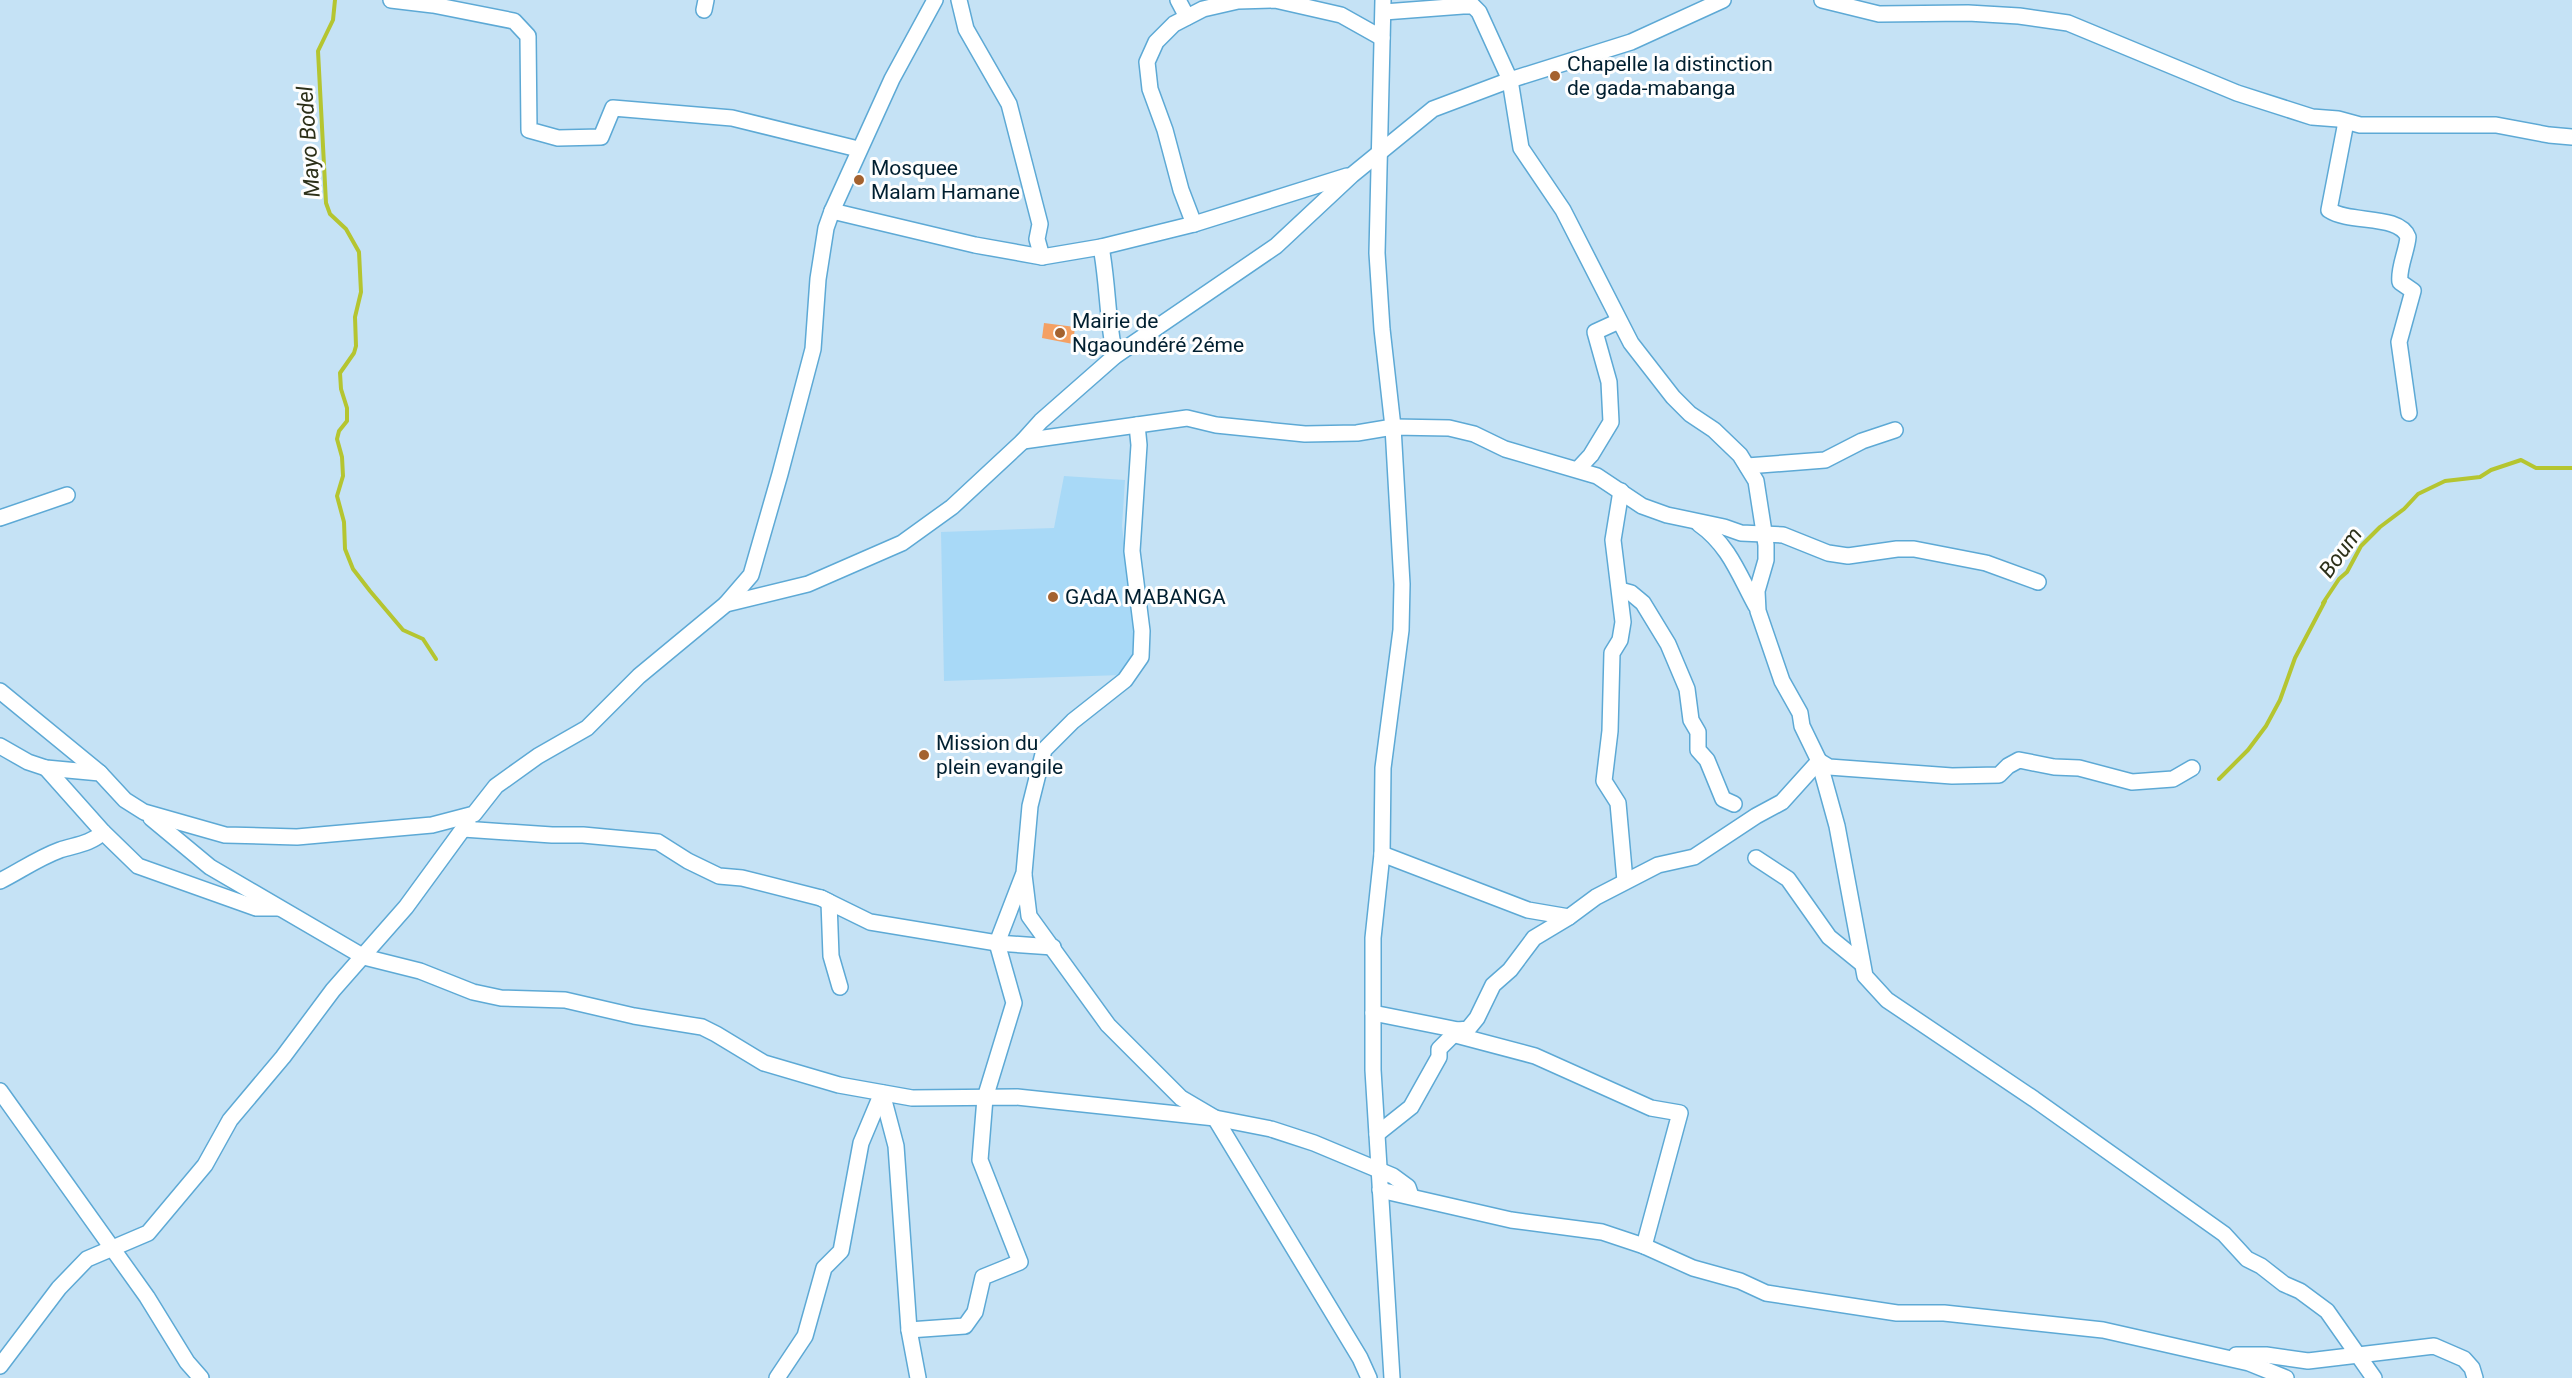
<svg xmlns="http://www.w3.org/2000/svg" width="2572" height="1378" font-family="Roboto,sans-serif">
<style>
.built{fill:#a8d9f7}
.green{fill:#f4a063}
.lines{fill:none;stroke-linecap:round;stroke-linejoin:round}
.stream{stroke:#b5c530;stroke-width:4}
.minor-casing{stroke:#5da9d5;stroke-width:18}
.minor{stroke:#fff;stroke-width:15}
.poi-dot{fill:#a4622f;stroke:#fefefe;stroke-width:2}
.labels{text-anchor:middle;stroke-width:6;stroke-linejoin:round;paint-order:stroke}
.poi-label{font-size:21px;fill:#001f30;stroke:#fefefe;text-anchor:start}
.water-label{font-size:22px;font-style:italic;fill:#2c3019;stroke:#fefefe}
</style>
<rect width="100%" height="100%" fill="#c5e2f5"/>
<polygon class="built" points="1064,476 1125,480 1122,526 1137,649 1122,675 944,681 941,532 1054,528"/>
<polygon class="green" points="1044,323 1075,327 1073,344 1042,338"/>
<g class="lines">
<g class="stream">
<polyline points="335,0 333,20 318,51 326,203 330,214 346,229 359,252 361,292 355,317 356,346 354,353 340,373 341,389 347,408 347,421 339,431 337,439 342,457 343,476 337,496 344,522 345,549 353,569 370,591 403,630 423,639 436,659"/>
<polyline points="2219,779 2248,750 2266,726 2280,700 2295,658 2325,601 2323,603 2339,579 2347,572 2361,546 2380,527 2404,509 2418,494 2445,481 2480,477 2491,470 2521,460 2536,468 2572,468"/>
</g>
<defs>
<g id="minor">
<polyline points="391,0 433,5 514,21 528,36 529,130 558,138 601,137 613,108 732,118 858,149"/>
<polyline points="959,0 966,29 1009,104 1040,224 1037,239 1042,257 1101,247 1194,224 1347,176"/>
<polyline points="1178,0 1187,17"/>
<polyline points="1383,0 1377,253 1382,329 1393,427 1402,584 1401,630 1383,768 1382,854 1373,938 1373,1070 1392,1378"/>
<polyline points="1822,0 1879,14 1968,13 2019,16 2068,23 2237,93 2312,117 2338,119 2360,125 2496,125 2549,135 2572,137"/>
<polyline points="704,10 706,0"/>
<polyline points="1384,12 1463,6 1473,6 1479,12 1510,80 1521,148 1563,210 1631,343 1673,397 1690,414 1714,430 1740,455 1756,481 1766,545 1766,560 1757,591 1758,611 1782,681 1800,713 1802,726 1819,761 1837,826 1865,976 1887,1000 2034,1099 2224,1234 2247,1259 2261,1266 2284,1284 2300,1291 2327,1311 2374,1378"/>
<path d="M2346 122 2329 210C2350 224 2399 214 2408 237 2407 251 2398 268 2400 282L2413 291 2399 342 2409 413"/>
<polyline points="832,211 975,245 1042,257"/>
<polyline points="1194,224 1181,190 1165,130 1150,89 1147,62 1156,42 1174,24 1203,9 1238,1 1275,0 1341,15 1382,38"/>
<path d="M1101 247C1108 283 1107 320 1115 356"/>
<polyline points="1023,441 1187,418 1216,425 1305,434 1357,433 1393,427 1449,428 1474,434 1505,449 1597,476 1642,506 1667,515 1724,527 1741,533 1783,535 1828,553 1848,556 1897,549 1914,549 1986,563 2038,582"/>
<polyline points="1747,466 1825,460 1862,441 1895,430"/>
<polyline points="1578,469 1591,455 1611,422 1609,382 1595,332 1619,321"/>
<polyline points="1621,491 1613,540 1623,622 1620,640 1612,653 1610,731 1604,781 1618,803 1625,881"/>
<polyline points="0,518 67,495"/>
<path d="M1699 524C1729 545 1739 575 1756 606"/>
<polyline points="1620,590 1631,593 1643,603 1668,644 1687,689 1691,720 1698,732 1698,750 1707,760 1723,799 1734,804"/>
<polyline points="726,604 751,575 780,474 813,349 818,279 826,228 832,211 892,79 935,0"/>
<polyline points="0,691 100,773"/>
<polyline points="0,746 28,762 46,768 100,773 125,800 144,812 225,835 297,837 432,825 474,814 496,786 538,756 587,728 639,676 726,604 808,584 902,543 952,507 1023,441 1041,421 1115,356 1276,246 1352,175 1433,109 1510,80 1631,42 1723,0"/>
<polyline points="46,768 103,832 138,866 256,908 278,908"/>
<polyline points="151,818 210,867 364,957 420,971 473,992 501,998 565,1000 634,1016 702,1027 716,1034 764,1063 839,1085 912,1098 1017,1097 1215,1118 1271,1129 1314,1143 1393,1176 1408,1187 1411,1196"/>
<polyline points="468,823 463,829 552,835 583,835 658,842 688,861 719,876 742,878 821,898 829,902 831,956 840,987"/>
<polyline points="1382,854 1528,910 1569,917 1596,897 1658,865 1694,857 1756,816 1782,802 1819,761 1829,767 1952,776 1999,775 2008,766 2019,760 2054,767 2079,768 2132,782 2173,779 2192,768"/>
<polyline points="1756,858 1788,879 1829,937 1861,963"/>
<polyline points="1024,875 1029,916 1108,1025 1181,1098 1215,1118 1360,1358 1369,1378"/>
<path d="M0 881C20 871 38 858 60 850 75 845 91 844 103 832"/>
<polyline points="821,898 870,922 997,943 1053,947"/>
<polyline points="1373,1013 1458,1030 1468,1029 1477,1018 1493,985 1510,970 1534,938 1569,917"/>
<polyline points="1452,1034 1535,1056 1651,1108 1680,1113 1644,1246"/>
<polyline points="0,1091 147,1297 187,1362 201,1378"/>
<polyline points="882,1093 896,1146 909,1330 918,1378"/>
<polyline points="1377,1134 1411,1107 1439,1057 1439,1049 1458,1030"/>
<polyline points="1380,1190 1511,1220 1602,1232 1644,1246 1693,1268 1740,1281 1766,1293 1897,1313 1944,1313 2103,1330 2249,1363 2286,1378"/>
<polyline points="909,1330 965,1326 975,1312 983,1277 1020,1262 980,1160 985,1098 1014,1003 997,943 1024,873 1030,806 1044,750 1073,721 1125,680 1141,657 1142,631 1132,551 1139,445 1137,425"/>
<polyline points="2236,1355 2266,1355 2308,1361 2434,1346 2464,1359 2472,1368 2475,1378"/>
<polyline points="0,1366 59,1288 87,1259 148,1233 205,1165 230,1120 283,1057 333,990 406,907 463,829"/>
<polyline points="777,1378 805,1336 824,1268 841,1251 861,1143 882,1093"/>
</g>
</defs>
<use href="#minor" class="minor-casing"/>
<use href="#minor" class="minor"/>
</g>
<g class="poi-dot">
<circle cx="1555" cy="76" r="6"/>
<circle cx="859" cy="180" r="6"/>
<circle cx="1060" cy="333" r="6"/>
<circle cx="1053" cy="597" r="6"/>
<circle cx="924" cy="755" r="6"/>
</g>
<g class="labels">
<g class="poi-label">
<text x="1567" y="71">Chapelle la distinction<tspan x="1567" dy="24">de gada-mabanga</tspan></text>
<text x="871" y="175">Mosquee<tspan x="871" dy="24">Malam Hamane</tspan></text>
<text x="1072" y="328">Mairie de<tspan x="1072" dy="24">Ngaoundéré 2éme</tspan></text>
<text x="1065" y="604">GAdA MABANGA</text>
<text x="936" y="750">Mission du<tspan x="936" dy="24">plein evangile</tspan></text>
</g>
<g class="water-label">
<text transform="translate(308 142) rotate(-94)" y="8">Mayo Bodel</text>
<text transform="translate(2340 552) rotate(-54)" y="8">Boum</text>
</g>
</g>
</svg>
